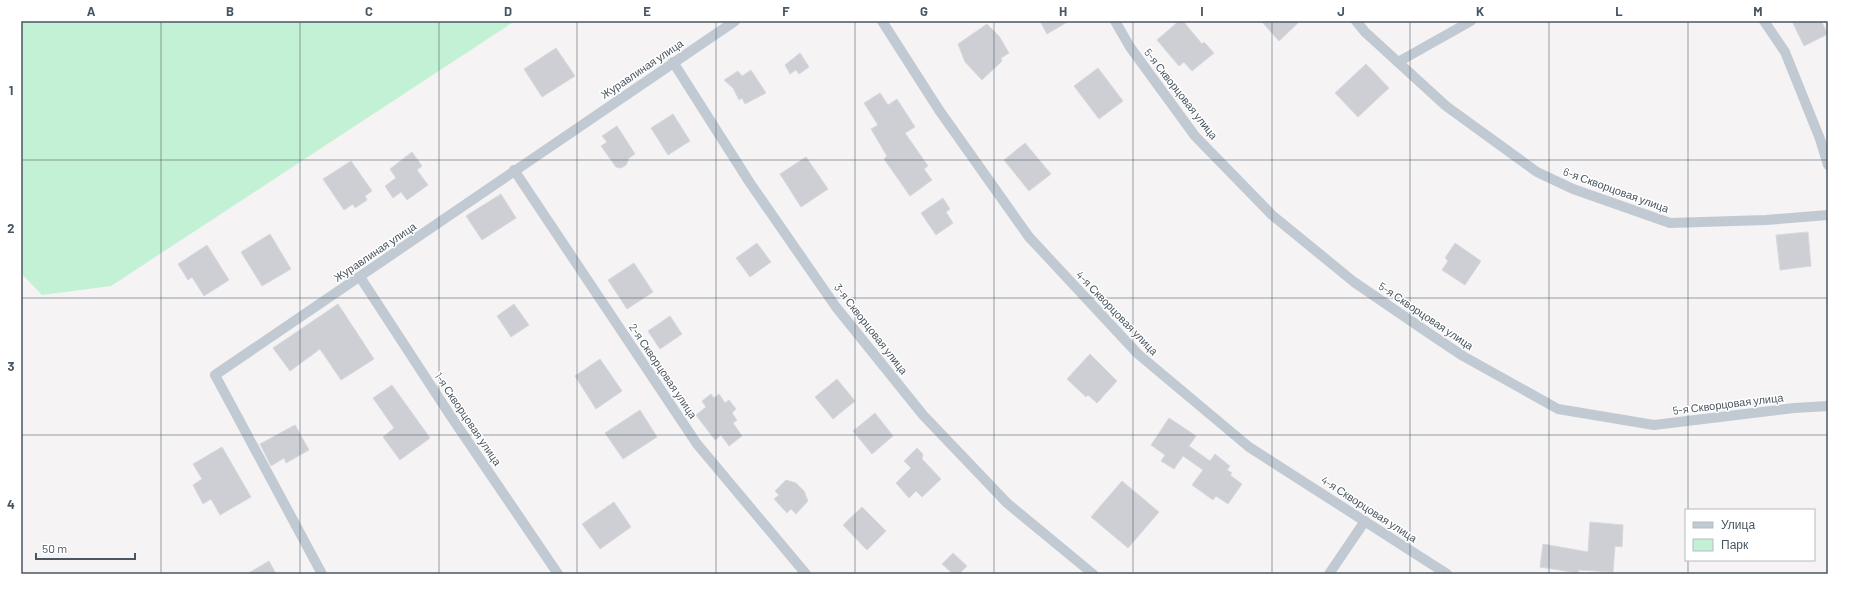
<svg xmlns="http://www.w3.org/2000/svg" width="1849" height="595" font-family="Barlow,sans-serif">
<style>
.green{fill:#c3f1d5}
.building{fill:#cdcfd5;stroke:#d7d9de}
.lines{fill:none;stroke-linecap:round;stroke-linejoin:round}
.street{stroke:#c1cad2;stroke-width:10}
.grid{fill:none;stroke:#4a5661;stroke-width:1;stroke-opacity:0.55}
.labels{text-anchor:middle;stroke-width:3;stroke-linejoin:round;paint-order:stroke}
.street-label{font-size:11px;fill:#4a5661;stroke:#fff}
.neatline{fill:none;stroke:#4a5661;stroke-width:1.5}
.grid-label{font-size:13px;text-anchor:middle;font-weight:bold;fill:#4a5661}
</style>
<rect width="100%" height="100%" fill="#f5f3f3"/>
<polygon class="green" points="21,21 515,21 111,286 42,295 21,273"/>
<g class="building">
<polygon points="1040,21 1069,21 1047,34"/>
<polygon points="1179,21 1183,21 1202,44 1204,42 1214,53 1192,71 1184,62 1179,66 1157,40"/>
<polygon points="1261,21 1300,21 1279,41"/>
<polygon points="1792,21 1821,21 1828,34 1804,46"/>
<polygon points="987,24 999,36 1009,53 1001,58 1002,61 982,80 965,62 958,44"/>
<polygon points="556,48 575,76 542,97 524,69"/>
<polygon points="800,53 809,67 799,74 796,70 790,74 785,65"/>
<polygon points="1366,64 1389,88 1358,117 1335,93"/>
<polygon points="1098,68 1123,101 1099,119 1074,86"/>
<polygon points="751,70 766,93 745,104 742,98 739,100 733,88 724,80 738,71 742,76"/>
<polygon points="880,93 888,105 897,99 915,127 905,133 928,166 924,169 932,180 910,196 884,159 887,156 871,129 878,125 864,103"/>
<polygon points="673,114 690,141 668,155 651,128"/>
<polygon points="617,126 635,154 629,158 626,165 621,168 616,167 601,146 607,142 602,136"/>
<polygon points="1025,143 1051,174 1029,191 1004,160"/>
<polygon points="412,152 422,166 417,170 428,185 407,200 401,192 393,198 385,186 396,178 390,169"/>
<polygon points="806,157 828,189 801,207 780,174"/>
<polygon points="351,161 372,191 365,196 367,200 355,208 353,204 344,210 323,179"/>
<polygon points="501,194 516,218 482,240 466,216"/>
<polygon points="943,198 950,209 946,212 953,223 936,235 921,213"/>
<polygon points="1808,232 1811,266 1780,270 1776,235"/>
<polygon points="270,234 291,269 262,286 241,252"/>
<polygon points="757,243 771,262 750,277 736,258"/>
<polygon points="1455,243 1481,261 1465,285 1442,270 1448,261 1445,258"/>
<polygon points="207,245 229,280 204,296 192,277 188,280 178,264"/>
<polygon points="634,263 653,292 627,309 608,280"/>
<polygon points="338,304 374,359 341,380 320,349 290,371 273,348"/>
<polygon points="514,304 529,325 511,337 497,316"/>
<polygon points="670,316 682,334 660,349 648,331"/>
<polygon points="1090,354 1117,381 1097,403 1088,395 1086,397 1067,379"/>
<polygon points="600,359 622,391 596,409 575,376"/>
<polygon points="837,379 855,401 833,419 815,397"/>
<polygon points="392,385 430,438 400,460 383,437 394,428 373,398"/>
<polygon points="711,394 714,398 719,394 725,403 729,400 736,409 732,413 737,420 733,423 742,436 729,446 721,435 715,440 696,415 706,407 702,401"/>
<polygon points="640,410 657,437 623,459 605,433"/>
<polygon points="875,413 893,436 872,454 853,431"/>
<polygon points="1169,418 1196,436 1189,446 1210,461 1215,454 1230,466 1227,470 1232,473 1230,475 1242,484 1228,504 1216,496 1213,500 1192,485 1203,470 1183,456 1174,469 1161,461 1165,455 1151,445"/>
<polygon points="295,425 309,450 286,463 284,458 271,466 260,444"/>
<polygon points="222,447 251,497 220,515 211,499 203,504 193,485 202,479 193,464"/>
<polygon points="917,448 923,454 922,459 941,479 922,497 916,491 909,498 896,483 911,468 904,461"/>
<polygon points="786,480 796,483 804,491 808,501 796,514 791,509 787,513 774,499 779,495 775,491"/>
<polygon points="1122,481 1159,512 1128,548 1091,517"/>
<polygon points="614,502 631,527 600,549 582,524"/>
<polygon points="862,507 886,531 867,550 843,525"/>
<polygon points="1590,522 1623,525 1622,547 1615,546 1613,572 1579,570 1578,572 1572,572 1540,567 1543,544 1588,552"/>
<polygon points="953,553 967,566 959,574 953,574 942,564"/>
<polygon points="269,561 276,574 247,574"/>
</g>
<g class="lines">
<g class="street">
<polyline points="882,21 939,110 1029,237 1138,354 1249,447 1447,574"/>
<polyline points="1115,21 1130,47 1195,136 1272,215 1354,282 1433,336 1463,356 1558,409 1654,425 1794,408 1828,406"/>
<polyline points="1356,21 1365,32 1446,106 1537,172 1573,189 1670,223 1766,220 1828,215"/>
<polyline points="1764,21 1785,52 1820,139 1828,165"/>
<polyline points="673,62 750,183 836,307 923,415 1007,503 1093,574"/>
<polyline points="1398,62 1471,21"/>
<polyline points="514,170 697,444 806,574"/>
<polyline points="360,277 450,415 558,574"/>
<polyline points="322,574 215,375 735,21"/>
<polyline points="1329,574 1365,521"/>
</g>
</g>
<path class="grid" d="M161 21V574M300 21V574M439 21V574M577 21V574M716 21V574M855 21V574M994 21V574M1133 21V574M1272 21V574M1410 21V574M1549 21V574M1688 21V510M21 160H1828M21 298H1828M21 435H1828M1688 560V574"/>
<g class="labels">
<g class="street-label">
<text transform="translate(642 69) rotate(-34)" y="4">Журавлиная улица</text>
<text transform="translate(1181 94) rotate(52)" y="4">5-я Скворцовая улица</text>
<text transform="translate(1616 190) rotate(20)" y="4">6-я Скворцовая улица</text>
<text transform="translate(375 252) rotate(-34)" y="4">Журавлиная улица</text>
<text transform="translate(1117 313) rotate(46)" y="4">4-я Скворцовая улица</text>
<text transform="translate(1426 316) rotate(34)" y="4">5-я Скворцовая улица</text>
<text transform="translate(871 329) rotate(52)" y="4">3-я Скворцовая улица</text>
<text transform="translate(663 371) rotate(56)" y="4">2-я Скворцовая улица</text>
<text transform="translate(1728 404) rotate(-7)" y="4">5-я Скворцовая улица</text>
<text transform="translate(468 419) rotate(56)" y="4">1-я Скворцовая улица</text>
<text transform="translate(1369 509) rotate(33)" y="4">4-я Скворцовая улица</text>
</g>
</g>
<rect width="1849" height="595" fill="none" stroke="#ffffff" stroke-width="44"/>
<rect x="1685" y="509" width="130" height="52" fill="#ffffff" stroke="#b7bbc0"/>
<rect x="1693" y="522" width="20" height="6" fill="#c1cad2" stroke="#b7bbc0"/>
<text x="1721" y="529" font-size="12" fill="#4a5661">Улица</text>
<rect x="1693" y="539" width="20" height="12" fill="#c3f1d5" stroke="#b7bbc0"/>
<text x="1721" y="549" font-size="12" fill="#4a5661">Парк</text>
<path d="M36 553v6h99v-6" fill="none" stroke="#4a5661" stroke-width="2"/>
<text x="42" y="553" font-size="12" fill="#4a5661" stroke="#ffffff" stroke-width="3" paint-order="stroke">50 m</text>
<rect x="22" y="22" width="1805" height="551" class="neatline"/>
<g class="grid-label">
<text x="91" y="16">A</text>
<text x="230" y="16">B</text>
<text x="369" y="16">C</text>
<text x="508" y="16">D</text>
<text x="647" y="16">E</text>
<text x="786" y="16">F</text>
<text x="924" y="16">G</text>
<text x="1063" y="16">H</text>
<text x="1202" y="16">I</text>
<text x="1341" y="16">J</text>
<text x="1480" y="16">K</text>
<text x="1619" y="16">L</text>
<text x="1758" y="16">M</text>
<text x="11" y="95">1</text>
<text x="11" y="233">2</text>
<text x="11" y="371">3</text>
<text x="11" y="509">4</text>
</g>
</svg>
